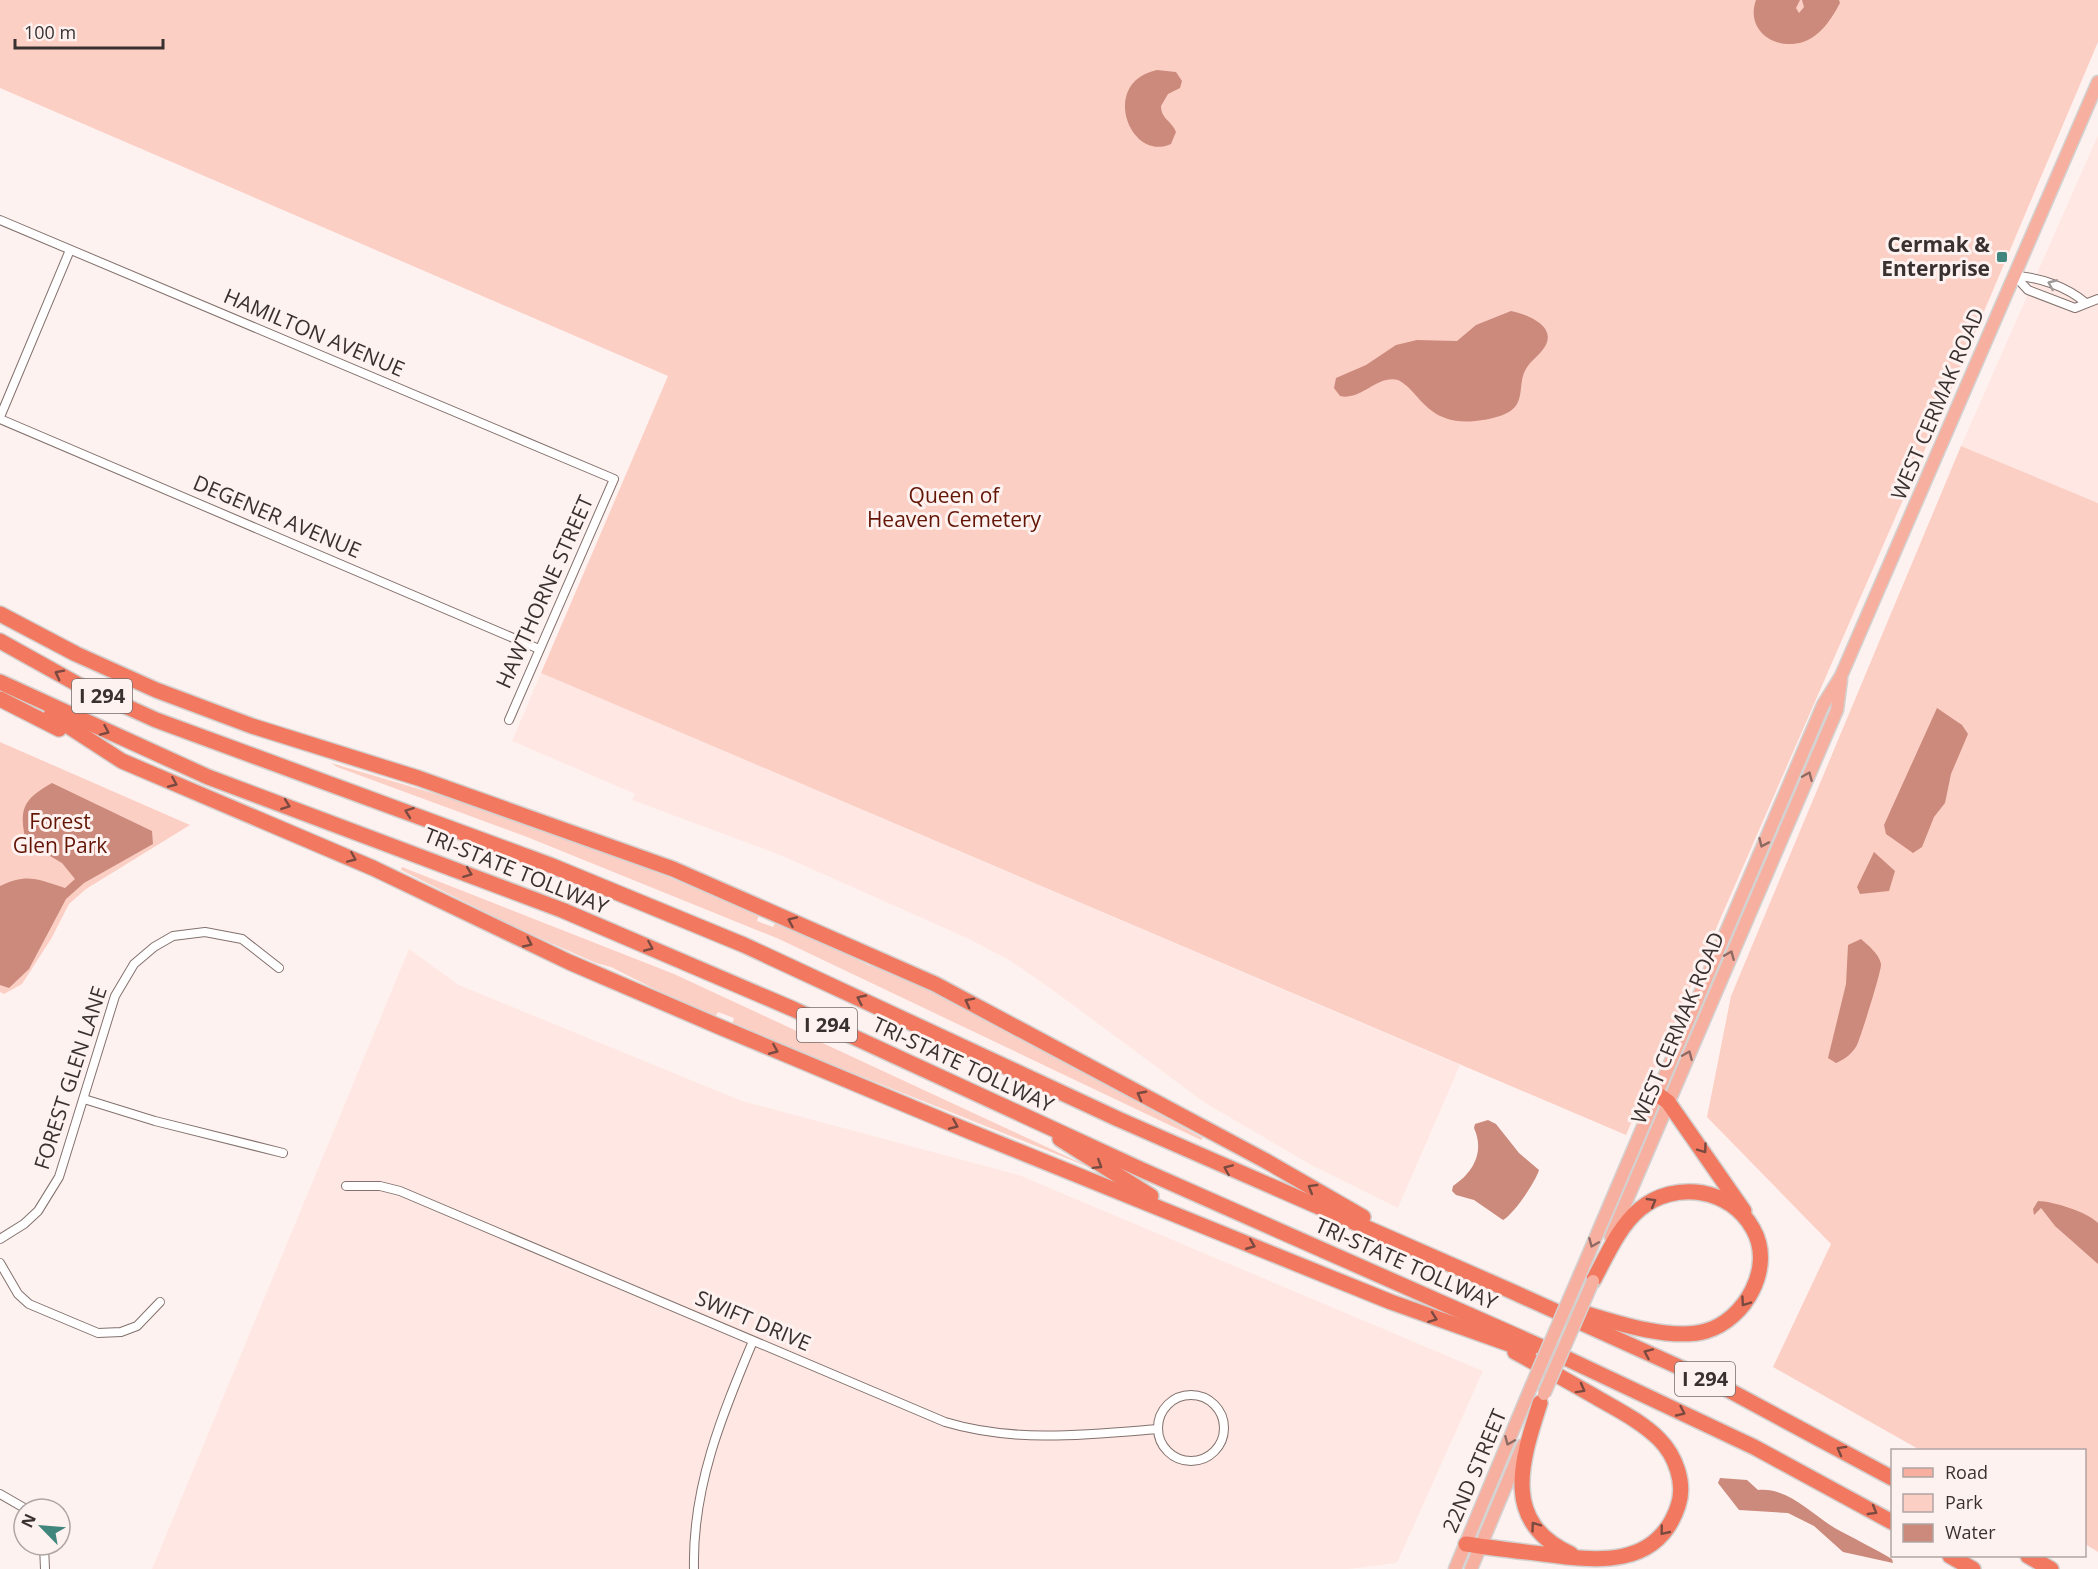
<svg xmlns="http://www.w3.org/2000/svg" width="2098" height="1569" font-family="'Open Sans',sans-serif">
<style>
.built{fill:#ffe8e3}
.green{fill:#fccfc5}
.water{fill:#cb8a7c}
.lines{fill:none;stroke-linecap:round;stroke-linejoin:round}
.minor-casing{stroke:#83716d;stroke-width:10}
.primary-casing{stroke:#d3d2d1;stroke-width:15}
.motorway-casing{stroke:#d3d2d1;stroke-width:18}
.minor{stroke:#fff;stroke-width:8}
.primary{stroke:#f7afa0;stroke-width:12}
.motorway{stroke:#f27960;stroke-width:15}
.primary-bridge-casing{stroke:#d3d2d1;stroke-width:15;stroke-linecap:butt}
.primary-bridge{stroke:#f7afa0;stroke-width:12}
.oneway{stroke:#9c9898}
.oneway2{stroke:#7a4a41}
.oneway3{stroke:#8e6a62}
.poi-dot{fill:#41867c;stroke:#fef2f0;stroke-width:2}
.labels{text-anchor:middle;stroke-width:6;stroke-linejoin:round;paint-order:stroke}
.shield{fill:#fef2f0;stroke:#746b6a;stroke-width:1.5}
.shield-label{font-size:20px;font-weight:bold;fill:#393130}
.poi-label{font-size:21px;font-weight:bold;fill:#393130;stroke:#fef2f0;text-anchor:end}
.street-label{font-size:21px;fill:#393130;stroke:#fef2f0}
.park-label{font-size:21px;fill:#631506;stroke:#fef2f0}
</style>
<rect width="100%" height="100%" fill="#fef2f0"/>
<g class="built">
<polygon points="2098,135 2098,503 1961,446"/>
<polygon points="541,673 1460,1065 1398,1208 1313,1166 1205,1103 1054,991 1009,960 969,939 780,855 632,800 635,794 512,741"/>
<polygon points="409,949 459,985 742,1101 1019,1175 1483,1371 1397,1563 1348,1569 152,1569"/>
</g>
<g class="green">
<polygon points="0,0 2098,0 2098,42 1947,399 1626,1135 541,673 668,376 0,88"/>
<polygon points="1961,446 2098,503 2098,1552 2085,1544 2084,1450 1920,1450 1773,1367 1831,1244 1707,1117 1731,996"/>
<polygon points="0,742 190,825 86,889 69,904 51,939 22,984 4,994 0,992"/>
<polygon points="331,763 470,804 607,852 759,914 757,921 773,927 777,919 868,965 896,974 968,1009 1203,1138 1201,1140 779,939 527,837 337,767"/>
<polygon points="402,867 674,974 1096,1170 745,1030 732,1024 734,1018 718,1012 714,1019 611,967 596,963 519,929 401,870"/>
</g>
<g class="water">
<path d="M1756 0H1800L1796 8 1799 13 1804 7 1802 0H1839L1840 3C1832 18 1821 36 1803 42 1775 51 1745 30 1756 0Z"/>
<path d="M1157 70 1176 72 1182 81 1180 88 1168 94 1161 106C1161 119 1172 121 1176 132L1171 144C1130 163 1099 82 1157 70Z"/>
<path d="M1511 311C1526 314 1559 326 1544 348 1539 356 1530 361 1526 369 1519 380 1523 394 1517 404 1509 420 1463 425 1448 419 1422 411 1416 389 1398 380 1376 375 1362 401 1340 396L1334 388 1336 378 1366 365 1396 345 1417 340 1457 341 1476 325Z"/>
<polygon points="1937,708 1962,725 1968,734 1951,774 1945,803 1934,817 1922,847 1913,853 1886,834 1884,825"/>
<path d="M52 783 152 831 153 844 84 883 66 899 29 969 9 988 0 985V886C27 873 37 879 65 888L75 879 62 863 26 842C19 809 22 800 52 783Z"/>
<polygon points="1874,852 1895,871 1889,891 1860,894 1857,887"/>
<path d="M1861 939C1869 946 1879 954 1881 964 1882 970 1860 1039 1857 1045 1852 1054 1845 1059 1836 1063L1828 1058 1846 984 1848 945Z"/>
<path d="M1488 1120 1496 1124 1519 1153 1539 1170C1536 1181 1514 1214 1503 1220L1474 1200 1456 1195 1452 1191 1453 1186C1473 1173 1485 1152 1474 1128L1475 1124Z"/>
<path d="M2038 1201C2052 1201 2088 1212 2098 1223V1264L2055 1226 2041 1208 2034 1215 2033 1209Z"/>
<path d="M1720 1478 1747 1480 1758 1490C1791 1487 1815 1519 1842 1532 1859 1541 1875 1549 1892 1559L1893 1563 1843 1552 1814 1526 1788 1513 1739 1510 1718 1483Z"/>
</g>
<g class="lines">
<defs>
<g id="minor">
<polyline points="0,220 614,479 509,720"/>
<polyline points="2015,276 2028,290 2075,308 2098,299"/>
<path d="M2015 276C2040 277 2067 287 2086 303"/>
<polyline points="0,417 70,250"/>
<polyline points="0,419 539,649"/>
<polyline points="84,1099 155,1121 283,1153"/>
<path d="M346 1186H380L400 1191 945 1422C1015 1443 1086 1435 1158 1429"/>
<polyline points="0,1239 24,1224 38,1211 59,1177 115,996 134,964 154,947 173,936 205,932 242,939 279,968"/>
<polyline points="0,1263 18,1294 29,1304 98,1333 121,1332 137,1326 160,1302"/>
<circle cx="1191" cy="1428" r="33"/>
<polyline points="0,1494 26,1509"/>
<polyline points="44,1545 45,1569"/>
<path d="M694 1569C692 1487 722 1415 753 1341"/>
</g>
<g id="primary">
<polyline points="1611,1237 1837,710 1841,680"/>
<polyline points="1580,1274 1823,705 1841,676 2098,82"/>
<polyline points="1455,1569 1531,1387"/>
<polyline points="1471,1569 1523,1445"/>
</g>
<g id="motorway">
<polyline points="0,614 76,654 156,690 252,726 418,778 673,869 935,984 1266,1161 1363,1217"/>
<polyline points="0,641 79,685 156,720 550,865 744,945 1118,1119 1511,1291 1721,1386 1892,1478"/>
<polyline points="0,682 208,777 562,910 793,1009 1142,1170 1553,1352 1754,1447 1892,1522"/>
<polyline points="0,699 59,729"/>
<polyline points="51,715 122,761 373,868 569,962 720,1027 971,1132 1391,1302 1529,1351"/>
<polyline points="1656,1093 1668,1102 1744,1211"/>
<polyline points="1060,1139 1151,1196"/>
<path d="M1568 1308C1605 1319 1668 1342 1706 1331 1745 1320 1775 1267 1753 1229 1731 1188 1675 1180 1640 1209 1619 1226 1606 1257 1593 1281"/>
<path d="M1540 1403C1521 1462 1501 1522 1571 1554"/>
<path d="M1466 1544C1491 1548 1517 1551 1543 1554 1596 1561 1657 1569 1678 1506 1686 1483 1675 1455 1659 1439 1641 1421 1616 1409 1594 1396 1568 1381 1541 1366 1515 1352"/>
<polyline points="1950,1556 1973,1569"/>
<polyline points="2028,1556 2051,1569"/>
</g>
</defs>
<use href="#minor" class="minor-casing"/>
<use href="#primary" class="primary-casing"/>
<use href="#motorway" class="motorway-casing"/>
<use href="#minor" class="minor"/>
<use href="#primary" class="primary"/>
<use href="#motorway" class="motorway"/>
<defs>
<g id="primary-bridge">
<polyline points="1531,1387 1580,1274"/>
<polyline points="1544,1394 1593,1281"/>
</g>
</defs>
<use href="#primary-bridge" class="primary-bridge-casing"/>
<use href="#primary-bridge" class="primary-bridge"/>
</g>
<defs><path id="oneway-chevron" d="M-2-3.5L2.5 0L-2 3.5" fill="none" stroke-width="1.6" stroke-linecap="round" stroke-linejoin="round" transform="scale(1.5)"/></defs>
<use class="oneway" href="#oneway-chevron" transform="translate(2052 284) rotate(-157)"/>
<g class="oneway2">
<use href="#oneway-chevron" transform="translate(59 674) rotate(-153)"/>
<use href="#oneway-chevron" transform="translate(105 731) rotate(24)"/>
<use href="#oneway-chevron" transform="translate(173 783) rotate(23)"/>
<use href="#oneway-chevron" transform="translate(286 805) rotate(20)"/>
<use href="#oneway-chevron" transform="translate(409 812) rotate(-160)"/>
<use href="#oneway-chevron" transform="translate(352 858) rotate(23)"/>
<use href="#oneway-chevron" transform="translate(468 873) rotate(21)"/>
<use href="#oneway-chevron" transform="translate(792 921) rotate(-156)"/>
<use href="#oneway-chevron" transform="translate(528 943) rotate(25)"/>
<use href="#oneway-chevron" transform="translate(649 947) rotate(23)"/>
<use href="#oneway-chevron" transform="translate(861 999) rotate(-155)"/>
<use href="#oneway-chevron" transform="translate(969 1002) rotate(-153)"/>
<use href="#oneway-chevron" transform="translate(774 1050) rotate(23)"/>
<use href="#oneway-chevron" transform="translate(1141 1095) rotate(-152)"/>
<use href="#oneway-chevron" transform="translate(954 1125) rotate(23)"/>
<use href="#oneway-chevron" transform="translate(1703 1149) rotate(54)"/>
<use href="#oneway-chevron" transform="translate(1098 1165) rotate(32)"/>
<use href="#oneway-chevron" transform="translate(1228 1169) rotate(-157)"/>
<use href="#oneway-chevron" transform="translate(1312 1188) rotate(-149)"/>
<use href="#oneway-chevron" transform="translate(1652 1202) rotate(-30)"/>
<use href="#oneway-chevron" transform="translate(1251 1245) rotate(22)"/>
<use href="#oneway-chevron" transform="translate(1745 1302) rotate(125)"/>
<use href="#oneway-chevron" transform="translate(1433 1318) rotate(20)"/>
<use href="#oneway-chevron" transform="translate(1648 1353) rotate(-156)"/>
<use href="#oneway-chevron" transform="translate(1581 1389) rotate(29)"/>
<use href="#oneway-chevron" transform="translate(1681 1412) rotate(25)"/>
<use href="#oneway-chevron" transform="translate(1841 1450) rotate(-151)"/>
<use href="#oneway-chevron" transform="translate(1873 1511) rotate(30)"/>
<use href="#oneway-chevron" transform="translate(1535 1526) rotate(-126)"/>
<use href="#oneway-chevron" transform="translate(1664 1531) rotate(129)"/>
</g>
<g class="oneway3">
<use href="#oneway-chevron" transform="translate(1808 776) rotate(-67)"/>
<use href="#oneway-chevron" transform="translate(1763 843) rotate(114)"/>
<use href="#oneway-chevron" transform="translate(1730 955) rotate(-67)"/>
<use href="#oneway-chevron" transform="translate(1688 1055) rotate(-67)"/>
<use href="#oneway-chevron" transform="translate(1593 1243) rotate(113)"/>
<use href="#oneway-chevron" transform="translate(1509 1441) rotate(113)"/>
</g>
<rect class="poi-dot" x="1996" y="251" width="12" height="12" rx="3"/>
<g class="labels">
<g class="shield">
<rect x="72" y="679" width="60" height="34" rx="4.5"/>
<rect x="797" y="1008" width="60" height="34" rx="4.5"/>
<rect x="1675" y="1362" width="60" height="34" rx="4.5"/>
</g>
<g class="shield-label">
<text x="102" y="703">I 294</text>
<text x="827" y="1032">I 294</text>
<text x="1705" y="1386">I 294</text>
</g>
<g class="poi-label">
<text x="1990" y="252">Cermak &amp;<tspan x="1990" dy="24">Enterprise</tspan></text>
</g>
<g class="street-label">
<text transform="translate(314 333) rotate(23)" y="7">HAMILTON AVENUE</text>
<text transform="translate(1938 404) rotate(-67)" y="7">WEST CERMAK ROAD</text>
<text transform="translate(277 517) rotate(23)" y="7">DEGENER AVENUE</text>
<text transform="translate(545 592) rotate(-66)" y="7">HAWTHORNE STREET</text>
<text transform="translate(516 871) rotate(22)" y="7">TRI-STATE TOLLWAY</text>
<text transform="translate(1678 1028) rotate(-67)" y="7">WEST CERMAK ROAD</text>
<text transform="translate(963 1065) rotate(25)" y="7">TRI-STATE TOLLWAY</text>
<text transform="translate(71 1078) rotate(-72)" y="7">FOREST GLEN LANE</text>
<text transform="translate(1406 1264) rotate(24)" y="7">TRI-STATE TOLLWAY</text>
<text transform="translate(753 1321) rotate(23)" y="7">SWIFT DRIVE</text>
<text transform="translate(1475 1471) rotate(-67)" y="7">22ND STREET</text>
</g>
<g class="park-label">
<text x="954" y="503">Queen of<tspan x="954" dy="24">Heaven Cemetery</tspan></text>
<text x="60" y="829">Forest<tspan x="60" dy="24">Glen Park</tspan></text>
</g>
</g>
<rect x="1891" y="1449" width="195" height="108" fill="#fef2f0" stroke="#afa5a3" stroke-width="1.5"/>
<rect x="1903" y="1468" width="30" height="9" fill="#f7afa0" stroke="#afa5a3" stroke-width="1.5"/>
<text x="1945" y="1479" font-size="18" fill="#393130">Road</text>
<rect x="1903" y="1494" width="30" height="18" fill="#fccfc5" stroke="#afa5a3" stroke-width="1.5"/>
<text x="1945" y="1509" font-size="18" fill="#393130">Park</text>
<rect x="1903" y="1524" width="30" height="18" fill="#cb8a7c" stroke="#afa5a3" stroke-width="1.5"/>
<text x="1945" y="1539" font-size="18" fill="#393130">Water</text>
<g transform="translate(42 1527) rotate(295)"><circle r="28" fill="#fef2f0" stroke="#afa5a3" stroke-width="1.5"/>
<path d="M0-4.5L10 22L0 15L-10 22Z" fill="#41867c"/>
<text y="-9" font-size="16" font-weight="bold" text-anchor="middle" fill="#393130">N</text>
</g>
<path d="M15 39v9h148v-9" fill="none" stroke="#393130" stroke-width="3"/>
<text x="24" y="39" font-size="18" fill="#393130" stroke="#fef2f0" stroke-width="4.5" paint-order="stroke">100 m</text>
</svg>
